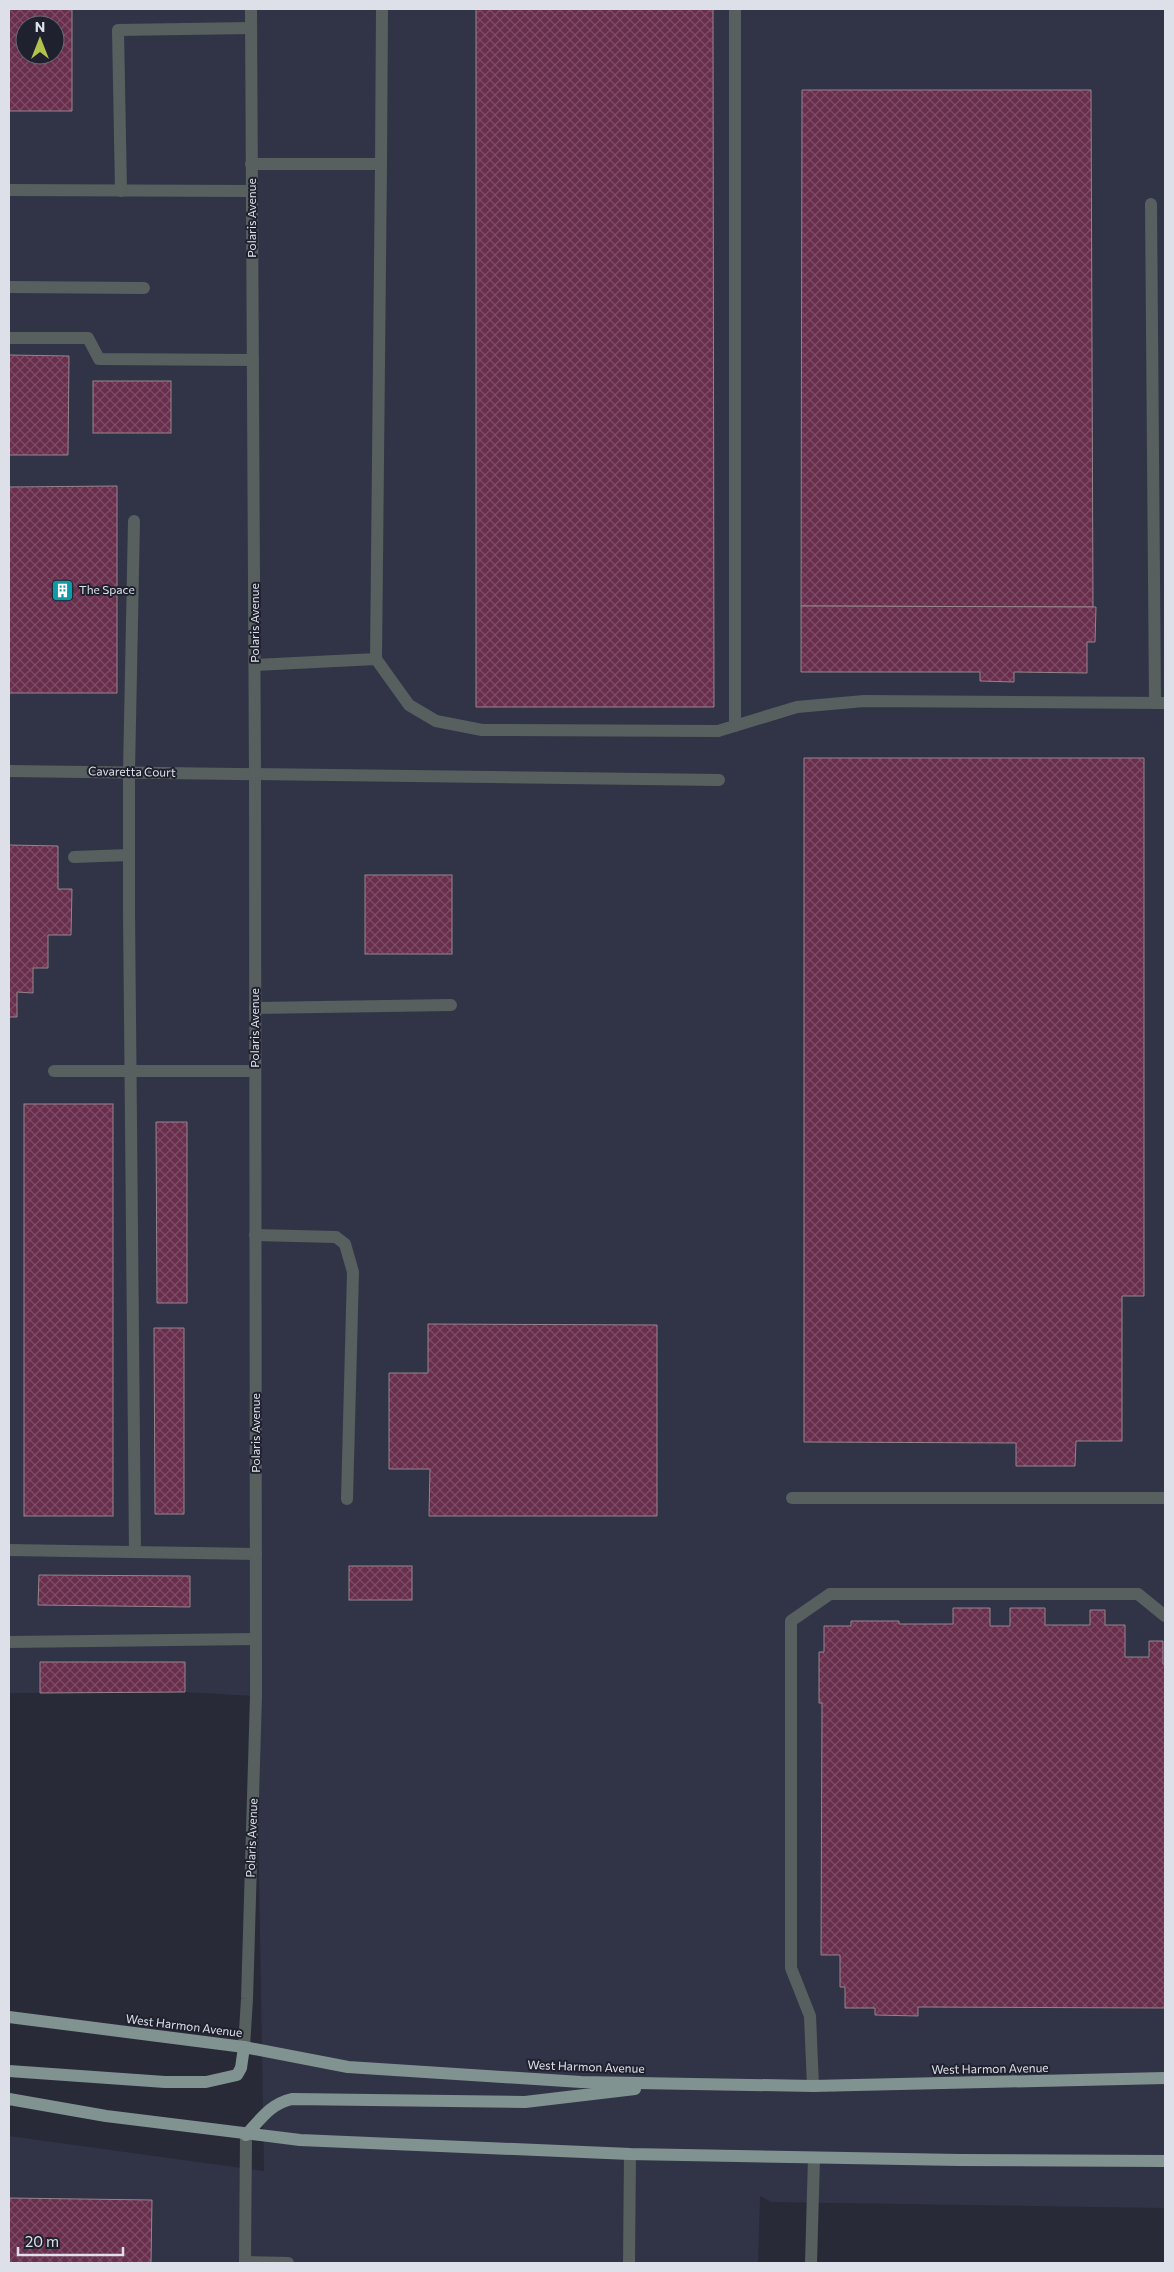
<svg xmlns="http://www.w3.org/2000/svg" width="1174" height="2272" font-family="Commissioner,sans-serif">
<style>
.built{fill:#313446;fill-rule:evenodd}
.building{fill:url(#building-cross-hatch);stroke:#95838b;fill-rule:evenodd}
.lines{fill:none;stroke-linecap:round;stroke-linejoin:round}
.minor{stroke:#57605e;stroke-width:12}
.major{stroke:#819391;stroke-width:12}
.labels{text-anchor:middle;stroke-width:4;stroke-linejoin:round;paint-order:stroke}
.street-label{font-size:12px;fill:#dee0e9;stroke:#1f212e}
.poi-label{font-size:12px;fill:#dee0e9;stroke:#1f212e;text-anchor:start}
</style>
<defs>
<pattern id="building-cross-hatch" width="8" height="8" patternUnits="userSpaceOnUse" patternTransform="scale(1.25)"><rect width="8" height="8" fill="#682e4c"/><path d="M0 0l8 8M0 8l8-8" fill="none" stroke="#7d4c66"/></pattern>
</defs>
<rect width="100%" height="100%" fill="#282a38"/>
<path class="built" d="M9 9H1165V2208L771 2202 760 2196 758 2263H9V2136L264 2171 256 1696 185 1692 9 1693ZM25 25H55V55H25Z"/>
<g class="building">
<path d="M9 9H72V111H9ZM25 25H55V55H25Z"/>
<polygon points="476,9 713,9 714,707 476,707"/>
<polygon points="802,90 1091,90 1093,607 801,606"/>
<polygon points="9,355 69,356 68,455 9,455"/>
<rect x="93" y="381" width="78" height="52"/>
<polygon points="117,486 117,693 9,693 9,487"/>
<polygon points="801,606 1096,607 1095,642 1087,642 1087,673 1014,672 1014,682 980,681 980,672 801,672"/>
<polygon points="804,758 1144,758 1144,1296 1122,1296 1122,1441 1076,1441 1075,1466 1016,1466 1016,1443 804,1442"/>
<polygon points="9,845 58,846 58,889 72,889 71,935 48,935 48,968 33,968 33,993 17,992 17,1017 9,1017"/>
<rect x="365" y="875" width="87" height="79"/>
<rect x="24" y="1104" width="89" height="412"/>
<polygon points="156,1122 187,1122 187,1303 157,1303"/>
<polygon points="428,1324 657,1325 657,1516 429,1516 430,1469 389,1469 389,1373 428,1373"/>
<polygon points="154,1328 184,1328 184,1514 155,1514"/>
<rect x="349" y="1566" width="63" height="34"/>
<polygon points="39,1575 190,1576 190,1607 38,1605"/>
<polygon points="953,1608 990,1608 990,1626 1010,1626 1010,1608 1045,1608 1045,1625 1090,1625 1090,1610 1105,1610 1105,1625 1125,1625 1125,1657 1149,1657 1149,1641 1163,1641 1163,1664 1165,1664 1165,2008 918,2007 918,2016 875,2015 875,2008 845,2008 845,1987 840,1987 840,1955 821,1955 822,1703 819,1703 819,1652 824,1652 824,1626 851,1626 851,1621 899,1621 899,1624 953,1624"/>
<polygon points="40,1662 185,1662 185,1692 40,1693"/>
<polygon points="9,2198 152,2200 151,2263 9,2263"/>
</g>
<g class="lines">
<g class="minor">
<polyline points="251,164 381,164 376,659 255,665"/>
<polyline points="381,164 382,9"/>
<polyline points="9,190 252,191"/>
<polyline points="121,191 118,30 251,28"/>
<polyline points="1151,204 1155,703"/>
<polyline points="9,287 144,288"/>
<polyline points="9,338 88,338 99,359 253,360"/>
<polyline points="134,521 129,772 129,910 135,1552"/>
<polyline points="376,659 409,705 436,721 482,730 718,731 797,707 864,701 1165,703"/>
<polyline points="735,726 735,9"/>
<polyline points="9,771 719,780"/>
<polyline points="74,857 129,855"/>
<polyline points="255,1008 451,1005"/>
<polyline points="54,1071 255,1071"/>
<polyline points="255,1235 336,1237 345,1244 353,1272 347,1499"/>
<polyline points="792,1498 1165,1498"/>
<polyline points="9,1550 256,1554"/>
<polyline points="9,1642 256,1639"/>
<polyline points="244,2047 247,1999 256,1696 255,773 251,9"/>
<polyline points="813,2086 810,2016 791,1968 791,1621 830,1594 1138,1594 1165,1616"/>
<polyline points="246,2262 288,2263"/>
<polyline points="245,2263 246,2135"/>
<polyline points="629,2263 630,2154"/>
<polyline points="811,2263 814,2158"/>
</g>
<g class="major">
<polyline points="9,2017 244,2047 348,2067 581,2082 813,2086 1165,2078"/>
<polyline points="9,2071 165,2082 206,2082 237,2075 241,2068 244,2047"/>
<polyline points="9,2099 106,2116 300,2140 630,2154 960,2160 1165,2161"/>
<path d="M246 2135C261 2119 270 2104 292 2099L525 2102 635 2089"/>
</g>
</g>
<defs>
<symbol id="building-square" viewBox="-11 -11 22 22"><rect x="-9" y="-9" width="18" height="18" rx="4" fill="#0f9aa8" stroke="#1f212e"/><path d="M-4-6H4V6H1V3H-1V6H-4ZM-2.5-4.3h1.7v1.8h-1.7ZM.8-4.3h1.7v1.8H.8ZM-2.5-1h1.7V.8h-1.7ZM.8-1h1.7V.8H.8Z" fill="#fff"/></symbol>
</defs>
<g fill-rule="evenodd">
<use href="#building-square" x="50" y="578" width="25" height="25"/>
</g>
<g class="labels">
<g class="street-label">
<text transform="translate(252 218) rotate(-90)" y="4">Polaris Avenue</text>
<text transform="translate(255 623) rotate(-90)" y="4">Polaris Avenue</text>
<text transform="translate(132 772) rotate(1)" y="4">Cavaretta Court</text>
<text transform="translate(255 1028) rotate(-90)" y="4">Polaris Avenue</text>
<text transform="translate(256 1433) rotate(-90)" y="4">Polaris Avenue</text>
<text transform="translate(252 1838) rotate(-88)" y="4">Polaris Avenue</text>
<text transform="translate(184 2026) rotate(7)" y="4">West Harmon Avenue</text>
<text transform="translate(586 2067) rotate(2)" y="4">West Harmon Avenue</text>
<text transform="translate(990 2069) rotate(-1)" y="4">West Harmon Avenue</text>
</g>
<g class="poi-label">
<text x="79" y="594">The Space</text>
</g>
</g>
<rect width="1174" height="2272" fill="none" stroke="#dee0e9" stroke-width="20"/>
<g transform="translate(40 40)"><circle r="24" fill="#1f212e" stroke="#6b6d79"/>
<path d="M0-4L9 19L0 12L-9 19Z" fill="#b2c34c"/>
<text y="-8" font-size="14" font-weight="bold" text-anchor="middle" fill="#dee0e9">N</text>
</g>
<path d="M18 2247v8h105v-8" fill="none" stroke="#dee0e9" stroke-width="2.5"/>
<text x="25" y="2247" font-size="15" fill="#dee0e9" stroke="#1f212e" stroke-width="4" paint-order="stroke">20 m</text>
</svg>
